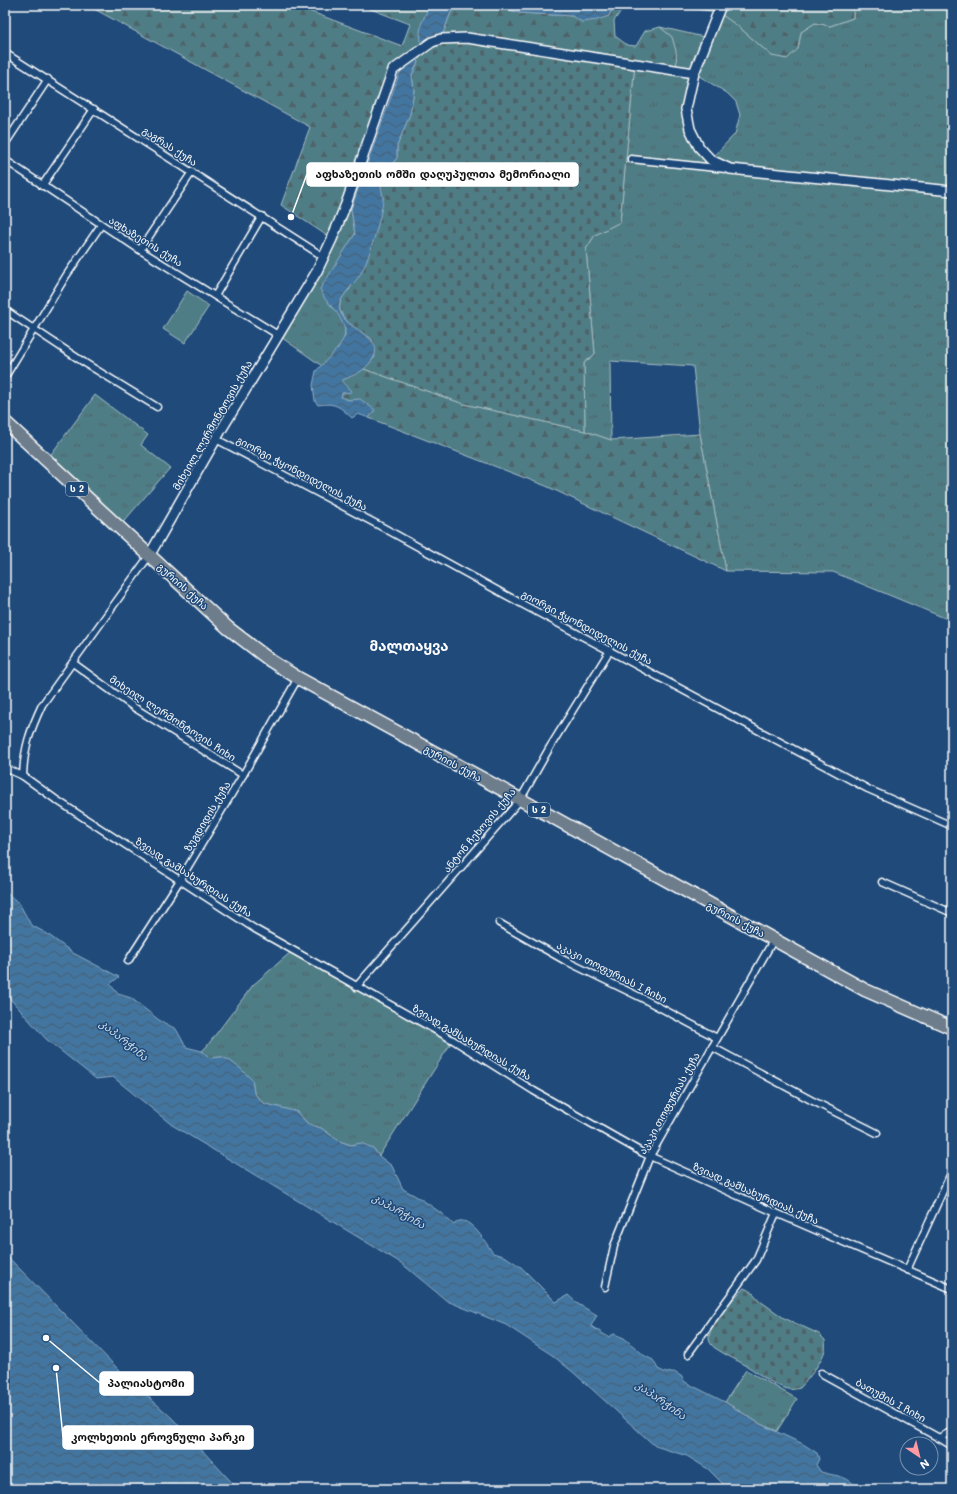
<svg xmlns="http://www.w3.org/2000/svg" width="957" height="1494" font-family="Mali,'Noto Sans Georgian',sans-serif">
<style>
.grass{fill:url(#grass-tufts);stroke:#a8bec2;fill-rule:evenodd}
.forest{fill:url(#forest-firs);stroke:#a8bec2}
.cemetery{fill:url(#cemetery-stones);stroke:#a8bec2}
.pitch{fill:#507d86;stroke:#a8bec2}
.water{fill:url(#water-waves);stroke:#8eacc5}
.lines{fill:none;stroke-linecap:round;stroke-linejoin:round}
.street-casing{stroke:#fff;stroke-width:9}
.secondary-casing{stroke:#fff;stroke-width:12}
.highway-casing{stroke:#fff;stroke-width:15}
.street{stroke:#1f4a7a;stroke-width:6}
.secondary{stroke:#1f4a7a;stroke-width:9}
.highway{stroke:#6d7d8c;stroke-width:12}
.labels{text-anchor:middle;stroke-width:3;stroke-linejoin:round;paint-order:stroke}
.shield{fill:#1f4a7a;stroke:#bcc9d7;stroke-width:1}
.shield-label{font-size:9px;font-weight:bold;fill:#fff}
.street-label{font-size:10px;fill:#fff;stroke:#1f4a7a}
.water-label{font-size:11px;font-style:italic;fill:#d0dce7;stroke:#1f4a7a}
.district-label{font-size:14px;font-weight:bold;fill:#fff;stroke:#1f4a7a}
.leader{fill:none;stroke:#fff;stroke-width:1.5}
.callout-dot{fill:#fff;stroke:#1f4a7a;stroke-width:1.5}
.callout{fill:#fff;stroke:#fff;stroke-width:1.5}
.callout-label{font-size:11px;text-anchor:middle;font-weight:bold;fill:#111}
</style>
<defs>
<pattern id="grass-tufts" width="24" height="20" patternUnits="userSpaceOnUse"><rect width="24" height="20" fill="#507d86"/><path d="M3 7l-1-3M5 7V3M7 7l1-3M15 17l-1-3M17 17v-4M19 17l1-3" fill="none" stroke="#4e6469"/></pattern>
<pattern id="forest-firs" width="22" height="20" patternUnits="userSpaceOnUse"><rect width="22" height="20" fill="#507d86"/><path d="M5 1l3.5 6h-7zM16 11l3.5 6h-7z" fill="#4e6469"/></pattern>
<pattern id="cemetery-stones" width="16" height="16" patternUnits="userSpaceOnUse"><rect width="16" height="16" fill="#507d86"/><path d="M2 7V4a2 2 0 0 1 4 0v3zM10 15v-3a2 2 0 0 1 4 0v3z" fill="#4e6469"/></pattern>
<pattern id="water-waves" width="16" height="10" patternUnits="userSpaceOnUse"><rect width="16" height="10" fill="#42749f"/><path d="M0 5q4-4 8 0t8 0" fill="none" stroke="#485e71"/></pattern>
</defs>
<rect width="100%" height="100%" fill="#1f4a7a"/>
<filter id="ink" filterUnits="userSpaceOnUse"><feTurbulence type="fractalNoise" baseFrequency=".025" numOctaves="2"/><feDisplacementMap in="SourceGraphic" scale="8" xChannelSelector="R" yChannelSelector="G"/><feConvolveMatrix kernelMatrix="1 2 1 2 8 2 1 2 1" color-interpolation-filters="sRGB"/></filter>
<g filter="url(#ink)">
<g class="grass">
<path d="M853 5H952V621L833 572 726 571 700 434 693 366 610 361 611 440 585 431 584 363 595 354 586 249 595 235 620 222 635 63 672 37 660 27 708 38 718 12 739 27 772 56 798 49 801 32 815 23 830 26 853 18ZM694 73 727 93 736 102 740 115 735 134 711 159 690 129 686 109Z"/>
<path d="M346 204 351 209 355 234 321 289C325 299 330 304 337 312 355 335 339 350 322 366L278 335 317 271Z"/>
<polygon points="95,395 148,435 141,445 170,468 119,527 46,461"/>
<polygon points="292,951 453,1040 379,1156 373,1148 351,1145 339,1141 321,1128 308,1124 297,1112 263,1103 254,1093 252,1080 222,1057 210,1058 202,1051 207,1046 253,985"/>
<polygon points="746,1370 797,1399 777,1431 760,1424 725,1402"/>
</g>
<g class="forest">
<polygon points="87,5 293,5 402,46 410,24 360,5 430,5 422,49 393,70 332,239 281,205 310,127"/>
<polygon points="461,5 494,5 520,13 572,16 582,22 609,16 613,5 625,5 614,21 615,36 627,45 636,46 645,31 660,27 672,37 676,51 677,70 441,39 451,12"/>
<polygon points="664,5 853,5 853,18 830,26 815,23 801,32 798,49 787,59 772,56 739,27 718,12"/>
<polygon points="364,369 464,404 585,431 611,440 700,434 726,571 546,486 369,418 374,410 360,400 348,400 341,397 341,393 352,391 341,381"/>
</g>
<g class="cemetery">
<path d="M441 39 635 63 620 222 595 235 586 249 595 354 584 363 585 431 464 404 364 369 375 357 372 339C354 327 324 312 350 289L383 199 380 183 382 176 397 158V146L410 114 414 90 412 75 418 62 422 49Z"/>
<path d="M744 1288 752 1292 760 1301 784 1318 819 1334 825 1340C825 1343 826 1347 825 1350 823 1360 807 1381 800 1388 796 1389 791 1390 788 1389 772 1385 761 1375 747 1366 737 1360 725 1355 715 1348 712 1346 709 1342 709 1338 709 1323 734 1298 744 1288Z"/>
</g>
<polygon class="pitch" points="187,291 209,306 185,343 163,329"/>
<g class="water">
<polygon points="430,5 463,5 451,12 441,39 422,49 420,32 422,22"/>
<polygon points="494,5 613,5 609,16 597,20 582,22 572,16 520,13"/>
<path d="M416 58 418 62 412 75 414 90 410 114 397 146V158C392 164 385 170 382 177 378 186 384 193 383 201 381 214 377 229 373 242 370 252 366 264 361 273 356 282 342 295 340 303 333 332 401 334 365 368 359 374 348 377 341 381L352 392 342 393 341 397 348 400 360 399 375 410 369 418 358 414 352 418C340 407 336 402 318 405L315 401 313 385 316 371 338 348 345 336V328L338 314 325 299 320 289 355 234 351 209 400 72 406 64Z"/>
<path d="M5 892 19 903 31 925 46 933 73 953 119 977 110 984 118 994 131 998 159 1020 176 1029 186 1047 202 1051 210 1058 222 1057 229 1060 241 1069 252 1080 254 1093 263 1103 297 1112 308 1124 321 1128 339 1141 351 1145 361 1143 373 1148 379 1156 392 1166 403 1189 421 1199 441 1213 454 1225C455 1223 457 1222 459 1221 472 1218 487 1245 493 1253L506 1257 521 1267 556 1302 568 1295 578 1304 597 1315 591 1326 608 1337 614 1334 624 1338 645 1356 653 1360 658 1369 666 1373 674 1372 681 1376 685 1382 725 1402 760 1424 803 1444 817 1453 819 1459 816 1465 821 1472C838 1477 845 1474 859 1489H728L708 1469 687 1456 655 1446 574 1373 552 1355 506 1325 447 1301 401 1263 172 1125 113 1077 96 1079 46 1039 5 993Z"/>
<polygon points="5,1254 123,1374 172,1418 238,1489 5,1489"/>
</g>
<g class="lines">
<defs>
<g id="street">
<polyline points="5,53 324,257"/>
<polyline points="5,144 48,79"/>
<polyline points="631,159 726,169"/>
<polyline points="5,160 140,250 278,335"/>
<polyline points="42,186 94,109"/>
<polyline points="140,250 192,172"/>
<polyline points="215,296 262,216"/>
<polyline points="5,310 85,363 157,407"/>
<polyline points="5,377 66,276 101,225"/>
<polyline points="216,439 384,528 524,605 868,789 952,826"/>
<polyline points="73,663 135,708 243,775"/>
<polyline points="5,768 23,776 55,799 255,929 453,1040 534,1091 643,1153 776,1213 952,1289"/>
<path d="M23 776C24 747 30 731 42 705L149 556"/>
<polyline points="882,882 952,913"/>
<polyline points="499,923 564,960 642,998 717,1038"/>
<polyline points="128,961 180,880 243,775 298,678"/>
<polyline points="356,987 520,800 550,747 610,650"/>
<polyline points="712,1047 811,1100 877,1133"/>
<polyline points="907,1270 952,1171"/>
<polyline points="605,1287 614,1246 650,1156 774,939"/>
<polyline points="688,1354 756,1260 776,1213"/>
<polyline points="821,1373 939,1438 952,1431"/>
<polyline points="939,1438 952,1446"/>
</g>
<g id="secondary">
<polyline points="694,73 686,109 690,129 699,147 711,160 730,169 952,191"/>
<polyline points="149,556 220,432 317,271 332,239 346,204 393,70 432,42 441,39 467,38 694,73 721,5"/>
</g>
<polyline id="highway" points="5,422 228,628 271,661 298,678 527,803 865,990 952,1028"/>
</defs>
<use href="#street" class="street-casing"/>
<use href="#secondary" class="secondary-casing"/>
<use href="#highway" class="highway-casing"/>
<use href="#street" class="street"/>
<use href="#secondary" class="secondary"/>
<use href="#highway" class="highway"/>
</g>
</g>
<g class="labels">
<g class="shield">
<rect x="66" y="482" width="22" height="14" rx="3"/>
<rect x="528" y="803" width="22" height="14" rx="3"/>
</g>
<g class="shield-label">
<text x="77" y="492">ს 2</text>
<text x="539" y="813">ს 2</text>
</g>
<g class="street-label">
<text transform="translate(170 146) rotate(33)" y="4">გაგრას ქუჩა</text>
<text transform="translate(146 241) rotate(32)" y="4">აფხაზეთის ქუჩა</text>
<text transform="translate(212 425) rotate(-60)" y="4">მიხეილ ლერმონტოვის ქუჩა</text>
<text transform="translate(302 473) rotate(28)" y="4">გიორგი ჭყონდიდელის ქუჩა</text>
<text transform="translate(183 586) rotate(42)" y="4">გურიის ქუჩა</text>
<text transform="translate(587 627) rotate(28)" y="4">გიორგი ჭყონდიდელის ქუჩა</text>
<text transform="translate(173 718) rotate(33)" y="4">მიხეილ ლერმონტოვის ჩიხი</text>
<text transform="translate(453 763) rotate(29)" y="4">გურიის ქუჩა</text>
<text transform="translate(207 816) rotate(-59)" y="4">ზუგდიდის ქუჩა</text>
<text transform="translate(479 830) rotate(-50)" y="4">ანტონ ჩეხოვის ქუჩა</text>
<text transform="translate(194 877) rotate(33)" y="4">ზვიად გამსახურდიას ქუჩა</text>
<text transform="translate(736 919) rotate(28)" y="4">გურიის ქუჩა</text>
<text transform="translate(612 972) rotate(27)" y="4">აკაკი თოფურიას I ჩიხი</text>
<text transform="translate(472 1042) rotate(31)" y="4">ზვიად გამსახურდიას ქუჩა</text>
<text transform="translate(669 1103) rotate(-61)" y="4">აკაკი თოფურიას ქუჩა</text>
<text transform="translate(756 1193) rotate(24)" y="4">ზვიად გამსახურდიას ქუჩა</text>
<text transform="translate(891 1400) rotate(29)" y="4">ბათუმის I ჩიხი</text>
</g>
<g class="water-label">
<text transform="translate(124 1040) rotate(39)" y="4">კაპარჭინა</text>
<text transform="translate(399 1211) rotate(30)" y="4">კაპარჭინა</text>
<text transform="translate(661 1400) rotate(35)" y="4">კაპარჭინა</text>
</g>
<g class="district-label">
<text x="409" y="651">მალთაყვა</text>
</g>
</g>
<path class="leader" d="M291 217L307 174M46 1338L100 1383M56 1368L63 1437"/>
<g class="callout-dot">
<circle cx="291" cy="217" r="4"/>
<circle cx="46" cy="1338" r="4"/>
<circle cx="56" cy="1368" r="4"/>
</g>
<g class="callout">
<rect x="307" y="163" width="271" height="23" rx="4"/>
<rect x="100" y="1372" width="93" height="23" rx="4"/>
<rect x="63" y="1426" width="190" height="23" rx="4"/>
</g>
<g class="callout-label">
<text x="443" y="178">აფხაზეთის ომში დაღუპულთა მემორიალი</text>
<text x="146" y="1387">პალიასტომი</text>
<text x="158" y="1441">კოლხეთის ეროვნული პარკი</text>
</g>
<rect width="957" height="1494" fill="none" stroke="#1f4a7a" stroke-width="20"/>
<rect x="10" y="10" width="937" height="1474" fill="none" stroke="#fff" stroke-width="1.5" filter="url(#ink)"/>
<g transform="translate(919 1456) rotate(145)"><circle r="19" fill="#1f4a7a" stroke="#7992af"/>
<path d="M0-3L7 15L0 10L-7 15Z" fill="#ff9aa2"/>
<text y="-6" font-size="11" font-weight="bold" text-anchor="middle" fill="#ffffff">N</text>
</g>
</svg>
